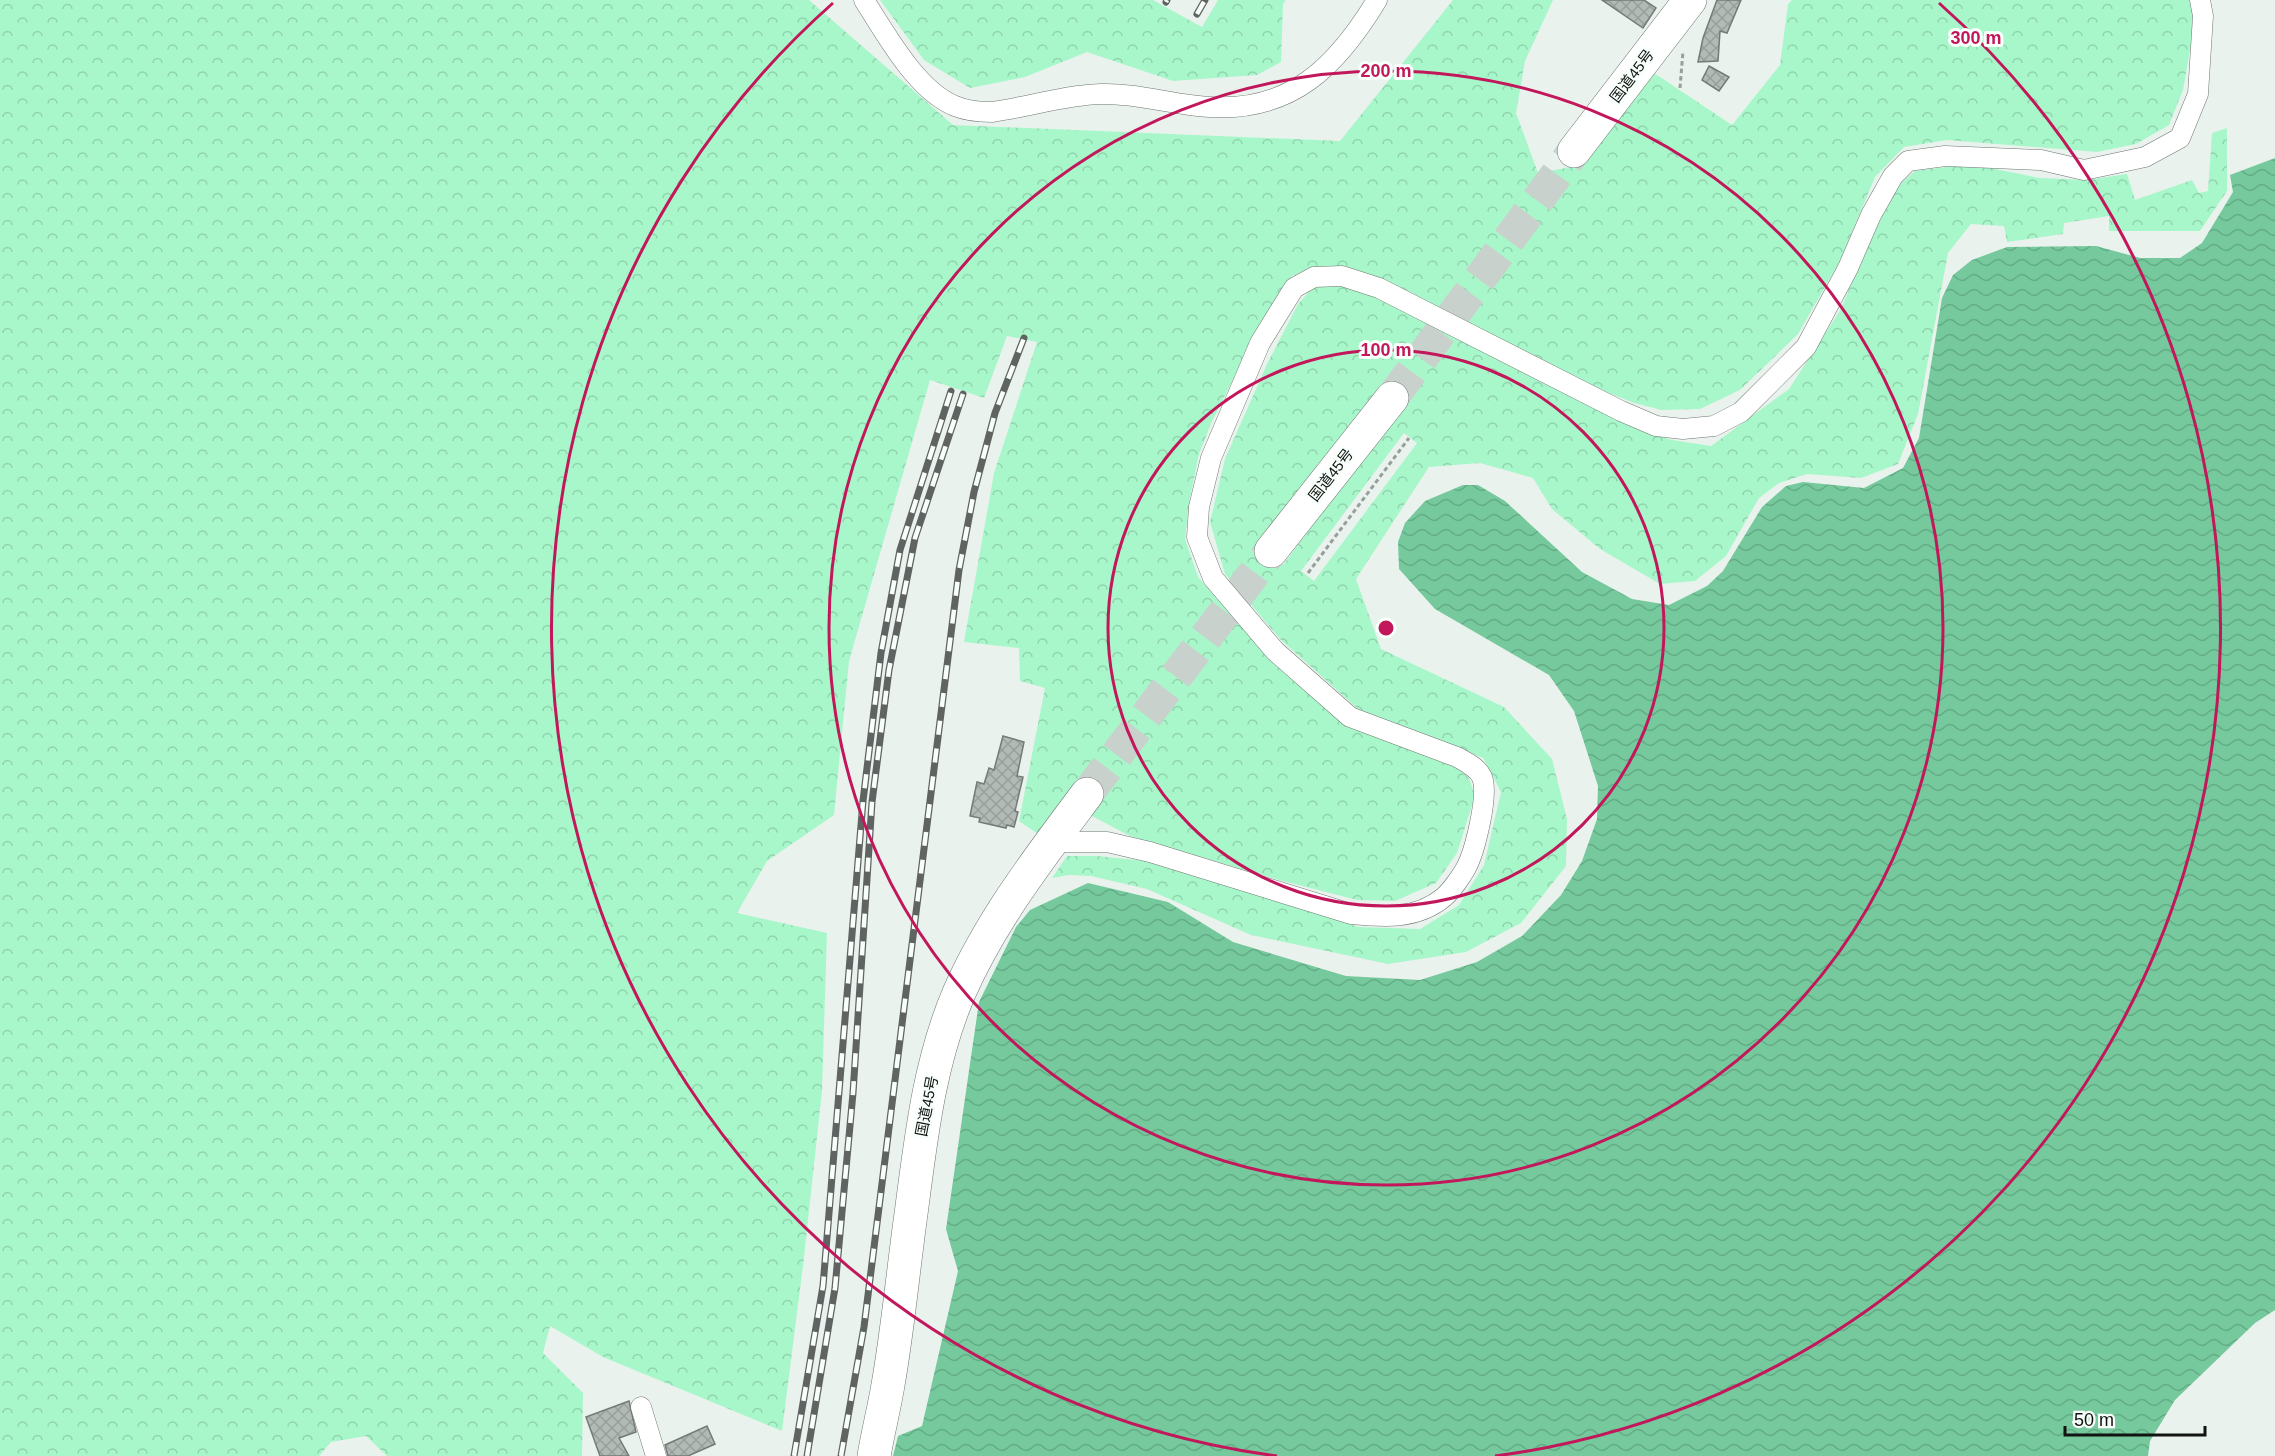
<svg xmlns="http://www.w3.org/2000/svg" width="2275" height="1456" font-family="Helvetica,'Noto Sans JP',sans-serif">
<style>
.forest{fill:url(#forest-crowns);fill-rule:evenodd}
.water{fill:url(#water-waves)}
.building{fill:url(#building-cross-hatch);stroke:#747b77;stroke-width:1.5}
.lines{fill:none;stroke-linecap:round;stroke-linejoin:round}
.highway-tunnel{stroke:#c9d1cc;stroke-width:33;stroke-dasharray:33 16;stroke-linecap:butt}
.street-casing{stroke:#6e7671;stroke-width:21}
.highway-casing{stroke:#6e7671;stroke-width:34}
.path{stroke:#989e9b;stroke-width:3;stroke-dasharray:4.5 3;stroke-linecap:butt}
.street{stroke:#fff;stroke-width:20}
.highway{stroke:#fff;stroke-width:33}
.rail-casing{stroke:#5f6361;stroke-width:7}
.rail{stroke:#f8fffb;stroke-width:4.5;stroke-dasharray:14;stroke-linecap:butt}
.ring{fill:none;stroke:#c2185b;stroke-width:3}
.labels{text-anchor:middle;stroke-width:6;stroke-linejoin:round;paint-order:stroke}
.street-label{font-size:15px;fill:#111413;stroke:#f8fffb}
.centre{fill:#c2185b;stroke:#f8fffb;stroke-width:3}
.ring-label{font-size:18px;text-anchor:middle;font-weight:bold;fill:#c2185b;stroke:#f8fffb;stroke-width:6;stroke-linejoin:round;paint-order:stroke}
</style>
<defs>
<pattern id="forest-crowns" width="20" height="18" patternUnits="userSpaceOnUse" patternTransform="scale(1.5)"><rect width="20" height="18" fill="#a8f7ca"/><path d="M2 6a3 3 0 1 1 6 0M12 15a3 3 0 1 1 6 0" fill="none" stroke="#90d3ad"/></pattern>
<pattern id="water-waves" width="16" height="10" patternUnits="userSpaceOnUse" patternTransform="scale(1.5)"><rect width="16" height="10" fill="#75c99c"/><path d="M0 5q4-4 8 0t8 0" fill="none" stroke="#64ac86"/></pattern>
<pattern id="building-cross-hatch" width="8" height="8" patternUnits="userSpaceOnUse" patternTransform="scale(1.5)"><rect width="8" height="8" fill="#b2bab5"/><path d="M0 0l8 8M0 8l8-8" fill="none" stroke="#989f9b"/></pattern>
</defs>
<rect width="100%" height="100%" fill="#eaf2ed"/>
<g class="forest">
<polygon points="0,0 809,0 953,125 1340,141 1453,0 1553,0 1525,61 1516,113 1538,173 1582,165 1654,73 1732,125 1780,65 1788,4 1792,0 2189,0 2195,21 2183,90 2169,125 2136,144 2097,152 1947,140 1904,147 1875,177 1840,261 1798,334 1740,390 1700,409 1662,410 1634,403 1599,389 1477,327 1345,267 1314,267 1292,276 1253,341 1212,421 1199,454 1189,503 1185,539 1198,577 1268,657 1348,724 1448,760 1469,778 1475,796 1457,853 1436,883 1395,901 1357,900 1279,880 1130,836 1090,815 1103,799 1077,783 1041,836 1019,821 1045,688 1020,681 1019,648 964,642 994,473 1037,342 1007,336 984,398 930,380 849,661 834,815 767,861 737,913 827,933 822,1091 803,1266 782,1431 603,1357 550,1326 543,1353 583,1393 582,1456 387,1456 366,1436 331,1442 319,1456 0,1456"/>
<polygon points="880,0 1153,0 1202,27 1218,0 1286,0 1283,4 1281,62 1257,75 1173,81 1087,52 1025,77 970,88 924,60"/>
<path d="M2227 128V191L2200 231H2109V216L2064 223 2063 234 2007 242 2004 226 1971 224 1948 253 1918 414 1898 464 1861 478 1807 474 1779 483 1759 498 1726 556 1695 581 1660 584 1600 549 1552 509 1533 478 1480 463 1429 467 1356 579 1381 649 1504 707 1552 759 1567 819 1566 866 1521 923 1466 952 1388 964 1251 935 1147 889 1091 876 1069 875 1052 878 1067 856H1098L1164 863 1359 927 1420 929 1459 905 1484 865 1501 792 1483 758 1358 709 1280 639 1225 574 1210 522 1225 459 1267 364 1298 304 1315 285 1343 282 1379 298 1637 429 1672 440 1711 446 1789 389 1841 309 1874 227 1893 190 1915 171 1970 164 2040 178 2087 180 2127 174 2135 200 2192 180 2199 193 2208 191 2212 133ZM1402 404 1283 565 1262 549ZM1404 433 1417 443 1314 581 1301 571Z"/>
</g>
<polygon class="water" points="2275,158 2275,1310 2255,1323 2175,1400 2150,1441 2148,1456 893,1456 898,1436 922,1426 958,1271 946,1229 979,1002 1016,927 1030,910 1088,883 1168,902 1233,942 1346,976 1420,980 1477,962 1522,936 1561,895 1582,861 1597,819 1598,786 1574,711 1549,675 1435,609 1399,569 1398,542 1405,523 1425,501 1463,485 1478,485 1505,501 1582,572 1632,599 1669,605 1707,586 1723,571 1762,507 1786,486 1803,482 1864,488 1903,468 1919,438 1942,298 1953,275 1972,260 2007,247 2096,246 2140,258 2180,258 2202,243 2233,192 2230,175"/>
<g class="building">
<polygon points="1602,0 1644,0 1656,8 1643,28"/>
<polygon points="1717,0 1741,0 1727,33 1720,31 1718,61 1698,62 1703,38"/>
<polygon points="1709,66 1729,77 1719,91 1702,80"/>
<polygon points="1003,736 1024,742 1017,776 1023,777 1015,811 1018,812 1014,827 1007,825 1006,828 979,822 980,818 970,816 977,782 984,784 989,768 994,770"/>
<polygon points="629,1401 636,1432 619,1438 629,1456 600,1456 586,1417"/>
<polygon points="707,1426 715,1444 688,1456 668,1456 665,1445"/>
</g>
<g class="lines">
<g class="highway-tunnel">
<polyline points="1392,398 1574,151"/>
<polyline points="1087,794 1271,551"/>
</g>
<defs>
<g id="street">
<path d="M864 0C886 34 916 90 955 106 967 111 979 112 992 112 1028 107 1064 95 1101 94 1138 93 1173 105 1210 107 1292 112 1337 66 1377 0"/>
<path d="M1051 842H1107L1150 852 1351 914C1383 917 1417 920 1444 897 1451 891 1461 877 1466 868 1475 851 1489 795 1482 777 1477 767 1466 762 1457 757L1350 717 1275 651 1213 578 1197 537 1199 507 1211 458 1260 343 1294 288 1314 277 1342 276 1379 288 1621 411 1656 426 1683 429 1714 426 1741 412 1806 347 1848 268 1871 215 1893 176 1908 161 1945 156 2041 160 2084 170 2145 157 2180 138 2198 94 2203 16 2200 0"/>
<polyline points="641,1407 656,1456"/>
</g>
<g id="highway">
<polyline points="1574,151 1690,0"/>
<polyline points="1271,551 1392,398"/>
<path d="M874 1456C878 1432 884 1409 888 1385 898 1328 903 1271 911 1214 921 1138 929 1063 959 993 991 920 1040 857 1087 794"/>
</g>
</defs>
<use href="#street" class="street-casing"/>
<use href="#highway" class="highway-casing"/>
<g class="path">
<polyline points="1680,88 1683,51"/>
<polyline points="1308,573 1409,438"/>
</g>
<use href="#street" class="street"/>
<use href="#highway" class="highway"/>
<defs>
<g id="rail">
<polyline points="1166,2 1167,0"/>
<polyline points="1197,14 1205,0"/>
<polyline points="794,1456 823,1286 863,801 881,653 900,550 951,391"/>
<polyline points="807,1456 835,1288 853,1093 872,802 889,670 915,538 963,394"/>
<polyline points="841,1456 864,1327 959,570 974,492 995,413 1024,338"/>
</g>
</defs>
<use href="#rail" class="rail-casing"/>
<use href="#rail" class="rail"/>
</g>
<g class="ring">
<circle cx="1386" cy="628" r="278"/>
<circle cx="1386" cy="628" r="557"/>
<path d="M1277 1456A835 835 0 0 1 833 3M1939 3A835 835 0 0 1 1495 1456"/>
</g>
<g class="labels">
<g class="street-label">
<text transform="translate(1632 76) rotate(-53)" y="5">国道45号</text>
<text transform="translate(1331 475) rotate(-52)" y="5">国道45号</text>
<text transform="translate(927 1106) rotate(-79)" y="5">国道45号</text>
</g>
</g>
<circle cx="1386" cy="628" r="9" class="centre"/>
<g class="ring-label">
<text x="1976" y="44">300 m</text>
<text x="1386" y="77">200 m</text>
<text x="1386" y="356">100 m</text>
</g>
<path d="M2065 1426v9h140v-9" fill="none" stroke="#111413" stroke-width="3"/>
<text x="2074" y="1426" font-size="18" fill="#111413" stroke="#f8fffb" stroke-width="4.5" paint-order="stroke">50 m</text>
</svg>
